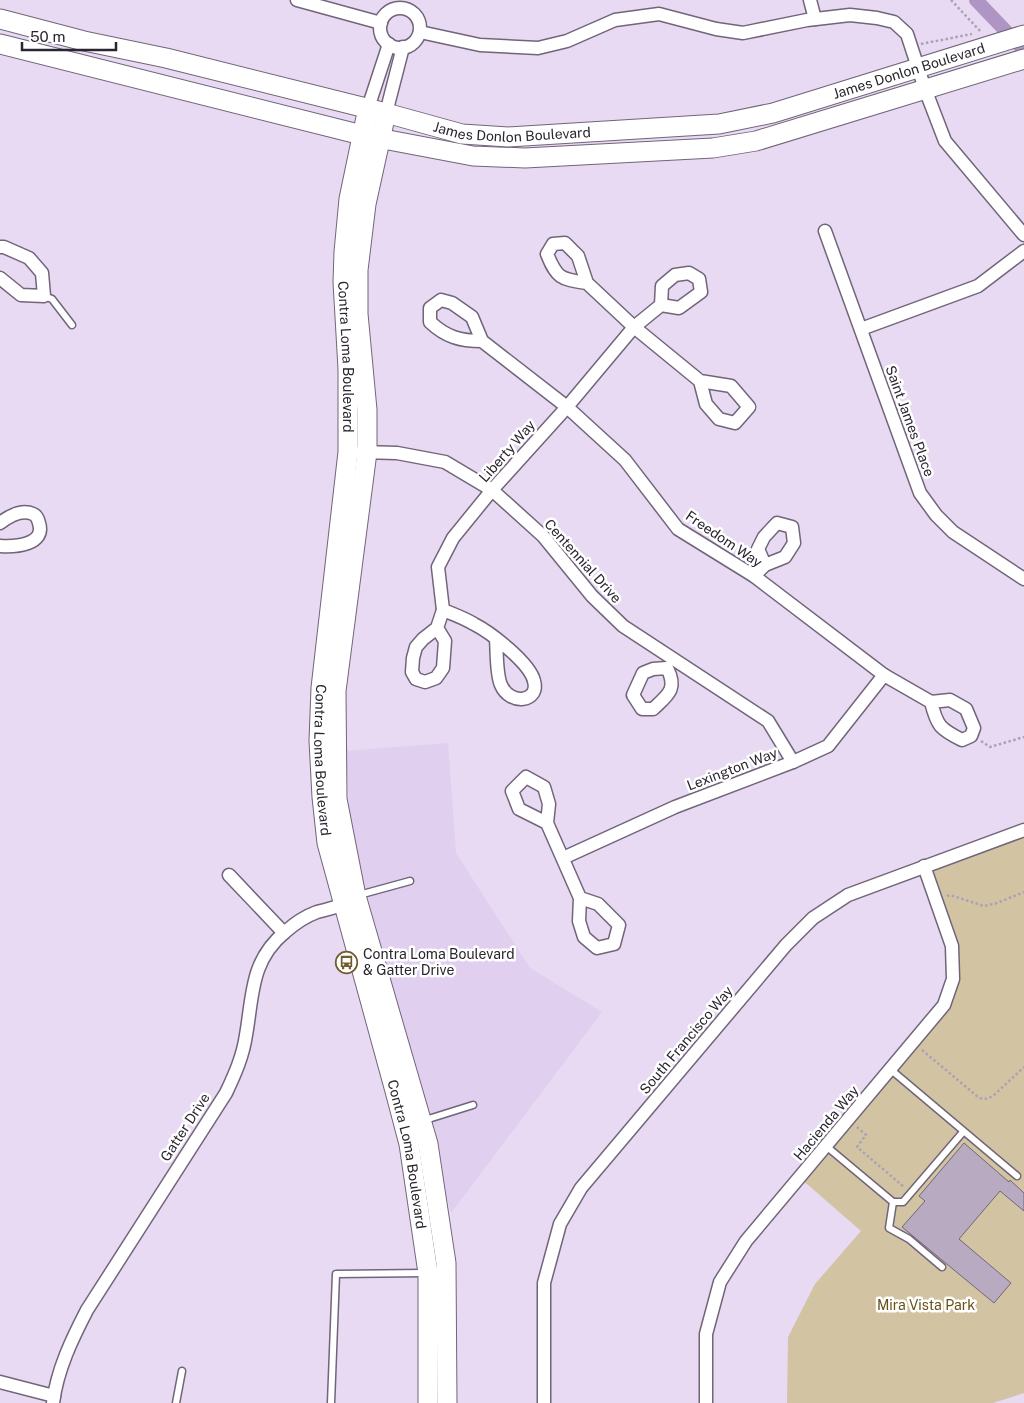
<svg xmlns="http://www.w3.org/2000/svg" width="1024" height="1403" font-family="'Public Sans',sans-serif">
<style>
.built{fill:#e0cfee}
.green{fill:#d2c4a3}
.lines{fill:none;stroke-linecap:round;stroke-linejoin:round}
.canal{stroke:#ae95c3;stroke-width:14}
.building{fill:#b7aac1;stroke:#71667b}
.lane-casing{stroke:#71657a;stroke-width:9}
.street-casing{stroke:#71657a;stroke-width:15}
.secondary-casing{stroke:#71657a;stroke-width:21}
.path{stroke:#aba1b4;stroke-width:2.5;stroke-dasharray:2.5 2.5;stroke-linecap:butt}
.lane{stroke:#fff;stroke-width:6}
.street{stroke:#fff;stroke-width:12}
.secondary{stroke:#fff;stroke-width:19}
.labels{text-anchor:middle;stroke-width:5;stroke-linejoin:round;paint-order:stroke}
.street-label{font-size:14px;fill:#2a252e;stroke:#fff}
.poi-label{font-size:14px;fill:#2a252e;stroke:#fff;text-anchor:start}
.park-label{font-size:14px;fill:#675114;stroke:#fff}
</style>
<rect width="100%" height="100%" fill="#e7daf2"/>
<polygon class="built" points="448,743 456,853 530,968 602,1012 451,1213 351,833 346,751"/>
<polygon class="green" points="1024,830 1024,1393 993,1403 787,1403 788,1337 815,1284 861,1231 800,1178 944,1005 952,946 924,866"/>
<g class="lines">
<polyline class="canal" points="976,0 1024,50"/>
</g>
<polygon class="building" points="964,1143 1009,1182 1010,1180 1024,1193 1024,1211 1000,1191 959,1239 1011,1283 994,1303 902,1227 925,1201 919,1196"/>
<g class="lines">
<defs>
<g id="lane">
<polyline points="44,296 52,299 72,325"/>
<polyline points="359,895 410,881"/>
<polyline points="890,1069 1017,1176"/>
<polyline points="422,1121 473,1105"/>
<polyline points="826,1146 893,1202 889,1228 909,1239 942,1267"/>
<polyline points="893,1202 903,1202 963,1132"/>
<polyline points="176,1403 182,1371"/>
<polyline points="331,1403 336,1274 425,1273"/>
</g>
<g id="street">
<polyline points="297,0 381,23"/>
<polyline points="810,0 815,19"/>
<circle cx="400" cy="28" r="20"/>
<polyline points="420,32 480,45 538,48 567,41 615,20 659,14 716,29 743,33 807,20 850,15 877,18 894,22 907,34 925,89 945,141 1024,235"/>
<polyline points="368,108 389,44"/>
<polyline points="386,113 403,47"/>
<polyline points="825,231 920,493 936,515 953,532 1024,579"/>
<polyline points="0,247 4,247 29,258 42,273 44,296 21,295 0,278"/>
<path d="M587 283C561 279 557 279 547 254L553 244 565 243 578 256 587 283 634 327 700 381 731 386 749 407 735 423 719 419 706 404 700 381"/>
<polyline points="861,329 978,286 1024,251"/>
<path d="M482 341C460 341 446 337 430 322V308L441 300 452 303 472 317 482 341 567 407 625 460 678 529 754 576 884 675 931 702 950 700 966 709 974 728 971 736 962 740C940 729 937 726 931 702"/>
<polyline points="361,452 397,453 445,462 492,490 543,536 592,596 623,626 768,721 793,762"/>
<path d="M0 523C8 517 22 509 33 514 36 515 38 519 39 523 46 545 15 547 0 546"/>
<polyline points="754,576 765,565 785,557 794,543 792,527 777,523 764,537 758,549 765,565"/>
<path d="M443 610C453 614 464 618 474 624 490 632 530 663 534 681 540 702 510 706 501 685 496 674 497 651 496 639"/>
<polyline points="437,628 445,641 443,668 436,678 425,682 416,679 412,672 413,658 416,647 423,639 437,628 443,610 438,567 453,538 492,490 567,407 634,327 661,305 679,308 701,292 699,279 689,273 675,275 662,286 661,305"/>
<path d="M667 668C678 689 668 695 653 709H642L633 695 643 673 653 669Z"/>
<polyline points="547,823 519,809 512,791 526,777 544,787 549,804 547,823 580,898 579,921 584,937 597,948 614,944 619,925 598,904 580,898"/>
<polyline points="563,858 675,807 793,762 828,746 884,675"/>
<polyline points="229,875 284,933"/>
<polyline points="0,1382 54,1396"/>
<path d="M53 1403C57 1370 72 1339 87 1310L226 1093C235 1074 243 1056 246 1035 253 996 250 961 285 932 294 924 306 916 317 912 328 909 340 907 349 901"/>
<polyline points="544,1403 544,1283 560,1224 581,1188 786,945 813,918 848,895 1024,830"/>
<polyline points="706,1403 706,1334 720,1282 746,1241 944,1005 953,979 952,946 924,866"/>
</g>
<g id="secondary">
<path id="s1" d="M0 19 84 41 166 58 386 113 462 134 508 137 719 124 773 113 1024 35"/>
<polyline points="0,44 362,135 473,156 525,158 713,148 756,141 1024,59"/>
<path id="s2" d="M368 108 349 199 344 252 343 282 348 369V452L321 688 319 741 322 797 327 843 395 1091 409 1144 428 1273V1403"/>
<polyline points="386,113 366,204 358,270 358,314 367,410 367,452 336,691 337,799 356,896 428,1144 446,1263 447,1403"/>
</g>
</defs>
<use href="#lane" class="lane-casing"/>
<use href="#street" class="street-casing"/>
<use href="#secondary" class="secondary-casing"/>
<g class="path">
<polyline points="951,0 981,32"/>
<polyline points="921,44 972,34"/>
<polyline points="981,741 990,747 1024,737"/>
<polyline points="947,896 950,895 984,906 997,903 1024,892"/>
<path d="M922 1050 978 1097C984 1100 987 1099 993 1096L1024 1067"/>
<polyline points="857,1127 866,1135 857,1147 904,1187"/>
</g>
<use href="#lane" class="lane"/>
<use href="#street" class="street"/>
<use href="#secondary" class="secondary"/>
</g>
<defs>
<symbol id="bus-ring" viewBox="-11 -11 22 22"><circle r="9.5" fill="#fff" stroke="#715d2c" stroke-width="1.5"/><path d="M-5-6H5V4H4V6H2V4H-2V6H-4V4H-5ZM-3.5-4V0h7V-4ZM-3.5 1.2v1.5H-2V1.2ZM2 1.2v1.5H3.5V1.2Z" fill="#715d2c"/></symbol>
</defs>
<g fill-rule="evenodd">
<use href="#bus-ring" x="334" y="950" width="25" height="25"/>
</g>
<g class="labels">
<g class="street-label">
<text dy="5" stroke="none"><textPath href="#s1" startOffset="931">James Donlon Boulevard</textPath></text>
<text dy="5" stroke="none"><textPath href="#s1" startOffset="526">James Donlon Boulevard</textPath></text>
<text dy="5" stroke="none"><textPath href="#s2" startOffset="251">Contra Loma Boulevard</textPath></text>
<text transform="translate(910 421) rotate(70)" y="5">Saint James Place</text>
<text transform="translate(507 451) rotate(-49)" y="5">Liberty Way</text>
<text transform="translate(724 539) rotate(34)" y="5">Freedom Way</text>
<text transform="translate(583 561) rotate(48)" y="5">Centennial Drive</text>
<text dy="5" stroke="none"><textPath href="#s2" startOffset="656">Contra Loma Boulevard</textPath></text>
<text transform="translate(732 769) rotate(-21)" y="5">Lexington Way</text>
<text transform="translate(686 1040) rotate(-50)" y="5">South Francisco Way</text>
<text transform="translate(826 1123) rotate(-50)" y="5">Hacienda Way</text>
<text transform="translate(185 1127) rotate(-57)" y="5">Gatter Drive</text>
<text dy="5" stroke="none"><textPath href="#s2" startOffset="1061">Contra Loma Boulevard</textPath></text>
</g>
<g class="poi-label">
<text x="363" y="959">Contra Loma Boulevard<tspan x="363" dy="16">&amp; Gatter Drive</tspan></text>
</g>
<g class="park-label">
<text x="926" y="1310">Mira Vista Park</text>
</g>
</g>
<path d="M22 42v8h94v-8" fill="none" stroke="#2a252e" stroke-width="2.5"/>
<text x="30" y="42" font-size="15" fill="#2a252e" stroke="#ffffff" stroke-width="4" paint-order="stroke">50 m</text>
</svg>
